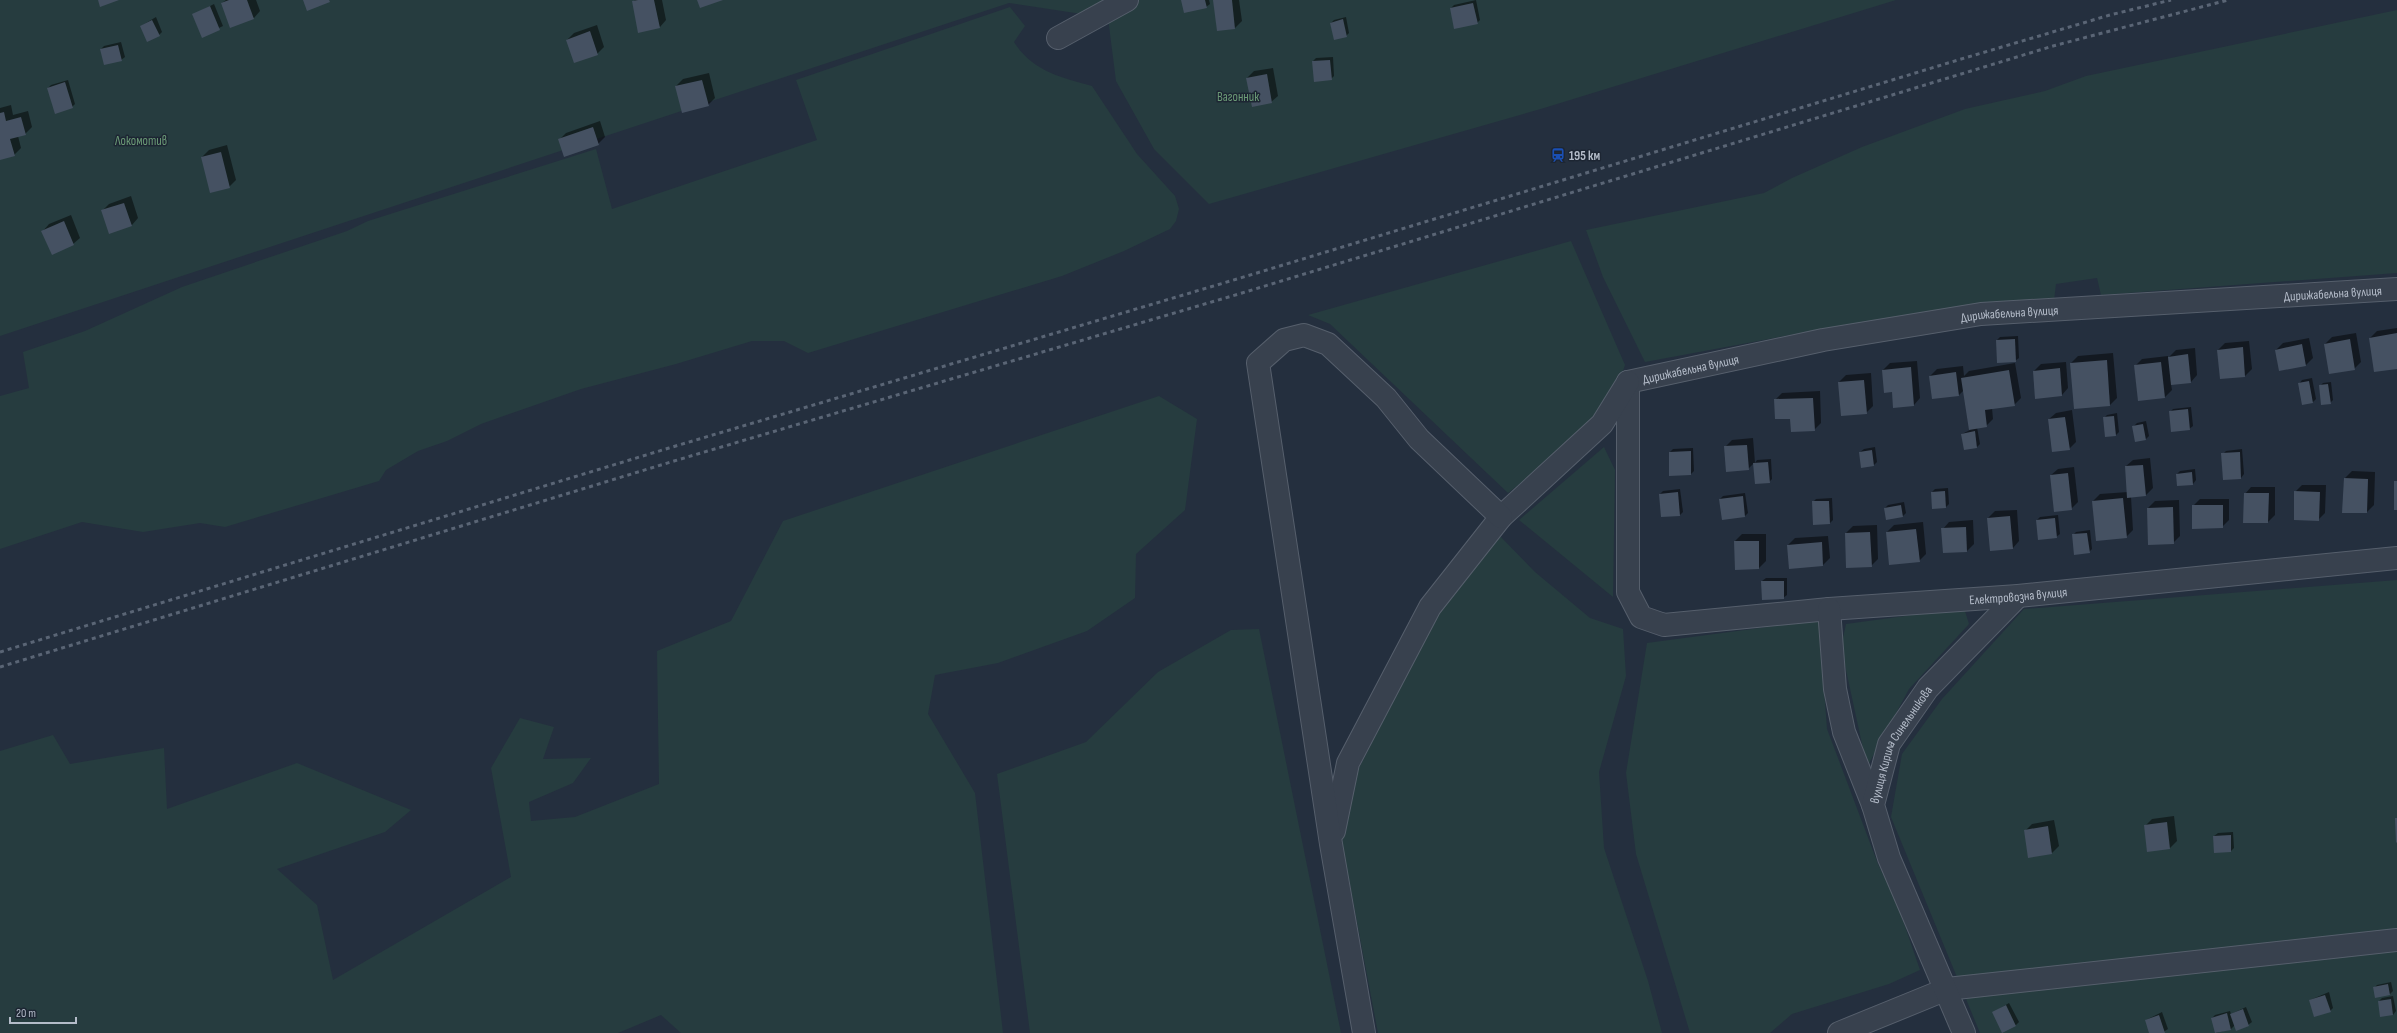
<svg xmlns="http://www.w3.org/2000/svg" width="2397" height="1033" font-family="'Sofia Sans Condensed',sans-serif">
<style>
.green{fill:#263c3f}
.shadow{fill:#0007}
.building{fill:#455162}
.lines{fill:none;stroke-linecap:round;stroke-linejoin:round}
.street-casing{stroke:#565f6c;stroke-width:24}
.street{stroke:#38414e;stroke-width:22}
.rail{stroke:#5a6575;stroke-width:3;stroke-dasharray:4 4;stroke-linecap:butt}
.labels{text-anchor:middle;stroke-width:3;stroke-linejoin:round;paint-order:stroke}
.park-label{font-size:13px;fill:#6b9a76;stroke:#1d2633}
.poi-label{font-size:13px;font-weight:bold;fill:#b4bcc9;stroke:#1d2633;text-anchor:start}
.street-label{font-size:13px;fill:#b4bcc9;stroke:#1d2633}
</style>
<rect width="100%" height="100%" fill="#242f3e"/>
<g class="green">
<polygon points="0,0 1896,0 1544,108 1209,204 1154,149 1116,81 1108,18 1009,3 0,336"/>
<path d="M1010 7 1025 26 1014 42C1032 71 1062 78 1092 86L1137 154 1175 196 1179 209 1176 221 1170 229 1124 251 1062 276 808 353 784 341H752L676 364 581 389 481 424 447 441 418 451 386 470 379 481 225 527 200 523 143 532 82 522 0 549V396L29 388 23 352 85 331 182 287 347 231 368 221 596 149 612 209 817 140 796 80Z"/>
<polygon points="2397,10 2397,273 2101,295 2097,278 2056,284 2054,301 1812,331 1645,362 1603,277 1586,230 1764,193 1792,178 1862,147 1965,109 2045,91 2086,76"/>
<polygon points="1571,241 1625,365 1617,388 1571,444 1508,493 1330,324 1308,315"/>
<polygon points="1159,396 1197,419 1185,510 1136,554 1135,598 1087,631 998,663 935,675 928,714 975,793 1003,1033 681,1033 661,1015 618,1033 0,1033 0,751 53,735 70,764 164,748 167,809 297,763 411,810 385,832 277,869 317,905 333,980 511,877 491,768 520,718 554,727 543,759 591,758 573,783 529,802 531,821 575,817 659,784 657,651 731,621 783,521"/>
<polygon points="1604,447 1615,470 1613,597 1519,520"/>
<polygon points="1498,534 1535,572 1590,618 1623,629 1626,676 1599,772 1604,848 1648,981 1662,1033 1378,1033 1342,843 1358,770 1440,610"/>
<polygon points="2397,580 2397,1033 1980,1033 1891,817 1902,754 1942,699 2024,609"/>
<polygon points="1964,608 1969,624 1909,689 1867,767 1841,647 1846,624"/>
<polygon points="1819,620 1827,729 1878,864 1897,903 1920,970 1889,984 1792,1014 1770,1033 1690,1033 1636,854 1626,773 1647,643"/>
<polygon points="1259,629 1341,1033 1030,1033 997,774 1086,742 1158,672 1231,630"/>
</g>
<g class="shadow">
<polygon points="226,0 256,0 260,11 254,18 222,3"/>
<polygon points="635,0 662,0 666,20 660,27 633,2"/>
<polygon points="1182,0 1209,0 1210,4 1206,7"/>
<polygon points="1214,0 1239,0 1242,21 1235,28 1218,30"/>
<polygon points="1476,0 1480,20 1477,23 1451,8 1454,5"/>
<polygon points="214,4 223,26 202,36 193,15"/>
<polygon points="156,17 162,32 159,35 141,26"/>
<polygon points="1346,17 1349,33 1346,36 1331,23 1334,20"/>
<polygon points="597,25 604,47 597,54 567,40 574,33"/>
<polygon points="121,42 125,57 121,60 101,49 104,46"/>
<polygon points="1333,57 1334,76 1331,79 1313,61 1316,58"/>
<polygon points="1273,68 1278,96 1271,102 1247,78 1254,71"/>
<polygon points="709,73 715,98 708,105 676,86 683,79"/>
<polygon points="68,80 75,104 72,107 48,88 51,85"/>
<polygon points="11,105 13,115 28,111 32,127 25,134 18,136 21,148 14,155 0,159 0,108"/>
<polygon points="600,121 605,137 598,144 559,140 566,133"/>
<polygon points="227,145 236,180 229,187 202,157 209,150"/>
<polygon points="131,196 138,218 132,225 102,211 109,204"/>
<polygon points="71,215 80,238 73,244 43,231 49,224"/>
<polygon points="2397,328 2397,368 2370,338 2377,331"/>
<polygon points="2356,333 2361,362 2354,369 2325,344 2332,337"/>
<polygon points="2018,336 2019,358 2015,361 1997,340 2000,337"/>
<polygon points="2309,338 2313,358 2306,365 2276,350 2283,343"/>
<polygon points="2249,341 2252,369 2245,376 2218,350 2225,343"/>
<polygon points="2195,348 2197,375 2191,382 2171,384 2172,390 2165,397 2139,400 2135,366 2142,359 2168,356 2168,358 2176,350"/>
<polygon points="2113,353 2117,398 2110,405 2071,363 2078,356"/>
<polygon points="1917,361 1920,398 1914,405 1893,391 1883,370 1890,363"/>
<polygon points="2066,362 2068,388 2062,395 2034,371 2041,364"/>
<polygon points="2015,363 2021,398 2014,405 1992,408 1993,419 1986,426 1977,427 1980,444 1977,447 1962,434 1970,430 1964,390 1959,395 1930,376 1937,369 1963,366 1964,376 1969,371"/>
<polygon points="1871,373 1873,406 1866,413 1839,382 1846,375"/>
<polygon points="2312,378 2316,399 2313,402 2303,404 2299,384 2302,380"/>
<polygon points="2331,382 2333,400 2330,403 2320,386 2323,383"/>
<polygon points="1820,391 1821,423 1814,430 1791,418 1775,400 1782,393"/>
<polygon points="2191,407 2193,426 2189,429 2170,412 2173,409"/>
<polygon points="2072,410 2076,442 2069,449 2049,419 2056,413"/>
<polygon points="2117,413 2119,432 2116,435 2104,418 2107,415"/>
<polygon points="2146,421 2149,436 2145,440 2134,426 2137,423"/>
<polygon points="1753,438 1755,463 1757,460 1771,459 1772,479 1769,482 1754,463 1748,469 1725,447 1732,440"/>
<polygon points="1875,447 1877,462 1874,465 1860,452 1864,449"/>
<polygon points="1693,448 1694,471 1691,474 1670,474 1670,452 1673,449"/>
<polygon points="2242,449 2244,474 2241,478 2223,454 2226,451"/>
<polygon points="2150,458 2153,488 2146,495 2131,497 2133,530 2126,537 2093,501 2100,494 2128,492 2126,466 2133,460"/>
<polygon points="2074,467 2078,502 2071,509 2051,475 2058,469"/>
<polygon points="2195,469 2196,480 2193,484 2178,485 2177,474 2180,471"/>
<polygon points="2352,471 2375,472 2374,505 2367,512 2345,478"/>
<polygon points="2302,485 2326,485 2325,513 2318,520 2295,492"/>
<polygon points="2251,487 2275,487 2275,515 2268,522 2244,522 2245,494"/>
<polygon points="1948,488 1949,504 1946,507 1932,492 1935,489"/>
<polygon points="1680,489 1683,512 1680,515 1660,494 1663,491"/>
<polygon points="1745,493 1748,513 1745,516 1720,499 1723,496"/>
<polygon points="1832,498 1833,520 1830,523 1813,502 1816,499"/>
<polygon points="2200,499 2229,499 2229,520 2222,527 2193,506"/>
<polygon points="2179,500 2180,536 2173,543 2149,544 2148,508 2155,501"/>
<polygon points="1904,502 1906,513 1903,516 1885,508 1888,505"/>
<polygon points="2017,510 2019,541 2013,548 1988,518 1995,511"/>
<polygon points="2058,515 2060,534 2056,537 2037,520 2040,517"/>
<polygon points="1973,520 1974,544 1967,551 1943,529 1949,522"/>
<polygon points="1923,522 1926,554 1919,561 1887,532 1894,525"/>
<polygon points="1877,525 1878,559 1871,566 1846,533 1853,526"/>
<polygon points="2090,530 2092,549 2089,552 2073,535 2076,532"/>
<polygon points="1742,534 1766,534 1766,561 1759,568 1736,569 1735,541"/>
<polygon points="1828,536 1830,558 1823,565 1788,545 1795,538"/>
<polygon points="1766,578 1787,578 1787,595 1783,598 1762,581"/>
<polygon points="2174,816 2177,841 2170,848 2145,826 2152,819"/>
<polygon points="2054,820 2059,846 2052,853 2025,831 2032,824"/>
<polygon points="2233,832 2234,848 2231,851 2215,852 2214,836 2218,833"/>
<polygon points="2391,982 2393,991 2390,994 2374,988 2377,985"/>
<polygon points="2329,992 2333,1008 2330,1011 2310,1000"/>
<polygon points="2393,996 2396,1011 2393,1015 2379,1001 2382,998"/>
<polygon points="2009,1003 2019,1022 2015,1026 1994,1012"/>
<polygon points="2246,1007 2252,1022 2248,1025 2235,1025 2231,1029 2216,1033 2212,1018 2215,1015 2230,1011 2231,1014"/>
<polygon points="2162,1012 2168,1029 2162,1033 2150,1033 2146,1020"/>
</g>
<g class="building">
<polygon points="98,0 119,0 100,7"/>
<polygon points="229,0 247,0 254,19 230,28 221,3"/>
<polygon points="303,0 329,0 330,2 307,11"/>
<polygon points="638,0 654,0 660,28 638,33 632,1"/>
<polygon points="697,0 723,0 700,8"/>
<polygon points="1181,0 1205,0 1207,8 1184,13"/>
<polygon points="1213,0 1232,0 1235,29 1217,31"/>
<polygon points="1473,3 1478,24 1454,29 1450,8"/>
<polygon points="210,6 220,30 202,38 192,14"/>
<polygon points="1343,19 1347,37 1334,40 1330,23"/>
<polygon points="152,20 160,36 147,42 140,26"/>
<polygon points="590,31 598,55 574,63 566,40"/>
<polygon points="118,45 122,61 104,65 100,49"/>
<polygon points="1330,60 1332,80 1314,82 1312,61"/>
<polygon points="1267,74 1272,103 1252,107 1246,78"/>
<polygon points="702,80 709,106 682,113 675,86"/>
<polygon points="65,82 73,108 55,114 47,88"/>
<polygon points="4,112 6,121 21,117 26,135 10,139 15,156 0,160 0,113"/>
<polygon points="593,127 599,145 564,157 558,139"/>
<polygon points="221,152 230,188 210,193 201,157"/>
<polygon points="124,203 132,226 109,234 101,210"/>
<polygon points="64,221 74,245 52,255 41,231"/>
<polygon points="2397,333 2397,369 2374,372 2369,338"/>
<polygon points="2015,339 2016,362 1997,363 1996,340"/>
<polygon points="2350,339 2355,370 2329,374 2324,344"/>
<polygon points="2302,344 2306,366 2279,371 2275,350"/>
<polygon points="2243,347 2245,377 2220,379 2217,350"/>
<polygon points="2188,354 2191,383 2171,385 2168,357"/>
<polygon points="2107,360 2110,406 2074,409 2070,363"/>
<polygon points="2161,362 2165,398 2138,401 2134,365"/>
<polygon points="1911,367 1914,406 1893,408 1892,392 1884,393 1882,370"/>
<polygon points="2060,368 2062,396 2035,399 2033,371"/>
<polygon points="2009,370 2015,406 1985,410 1987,427 1969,430 1961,378"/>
<polygon points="1956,372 1959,396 1932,399 1929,376"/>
<polygon points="1864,380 1867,414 1841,416 1838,382"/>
<polygon points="2309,381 2313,403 2302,405 2298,383"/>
<polygon points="2328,384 2331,404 2321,405 2319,385"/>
<polygon points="1813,398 1815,431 1791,432 1790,419 1775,419 1774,399"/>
<polygon points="2188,409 2190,430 2171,432 2169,411"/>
<polygon points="2114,416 2116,436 2105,437 2103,417"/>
<polygon points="2065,417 2070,450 2052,452 2048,419"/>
<polygon points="2143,424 2146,440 2135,442 2132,426"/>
<polygon points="1975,431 1977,448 1964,450 1961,434"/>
<polygon points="1747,445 1749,470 1726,472 1724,446"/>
<polygon points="1872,450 1874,466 1861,468 1859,452"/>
<polygon points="1691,451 1691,475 1669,476 1669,452"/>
<polygon points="2240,452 2241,479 2223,480 2221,453"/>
<polygon points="1768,462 1770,483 1755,484 1753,463"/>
<polygon points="2143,465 2146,496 2127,498 2125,466"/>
<polygon points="2192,472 2193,485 2177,486 2176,474"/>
<polygon points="2068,473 2072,510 2054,512 2050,475"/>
<polygon points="2344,478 2368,479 2367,513 2342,513"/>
<rect x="2394" y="481" width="3" height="29"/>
<polygon points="1945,491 1946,508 1932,509 1931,492"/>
<polygon points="2294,491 2320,492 2319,521 2294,520"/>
<polygon points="1678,492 1680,516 1661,517 1659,494"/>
<polygon points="2244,493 2269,493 2268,523 2243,523"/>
<polygon points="1743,496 1745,517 1722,520 1719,499"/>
<polygon points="2123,498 2127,538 2096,541 2092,501"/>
<polygon points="1812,501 1829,501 1830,524 1813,525"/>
<polygon points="1901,505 1903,517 1886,520 1884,508"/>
<polygon points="2192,505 2223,505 2223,528 2192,529"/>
<polygon points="2173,507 2174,544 2148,545 2147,508"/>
<polygon points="2010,516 2013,549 1990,551 1987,518"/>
<polygon points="2055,518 2057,538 2038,540 2036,520"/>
<polygon points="1966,527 1967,552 1943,553 1941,528"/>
<polygon points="1916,529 1920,562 1889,565 1886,532"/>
<polygon points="1870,532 1872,567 1846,568 1845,533"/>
<polygon points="2087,533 2090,553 2074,555 2072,534"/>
<polygon points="1734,541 1759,541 1759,569 1735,570"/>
<polygon points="1822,542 1823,566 1789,569 1787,545"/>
<polygon points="1761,581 1784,581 1784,599 1762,600"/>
<polygon points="2395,818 2397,818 2397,842 2396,843"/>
<polygon points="2167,822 2170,849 2147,852 2144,825"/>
<polygon points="2048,826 2052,854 2028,858 2024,830"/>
<polygon points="2231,835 2231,852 2214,853 2213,836"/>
<polygon points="2388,984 2390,995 2375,998 2373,987"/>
<polygon points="2325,995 2331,1012 2314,1017 2309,1000"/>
<polygon points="2391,999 2393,1015 2380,1017 2378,1001"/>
<polygon points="2006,1005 2016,1026 2002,1033 1992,1012"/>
<polygon points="2243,1009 2249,1026 2236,1031 2230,1014"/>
<polygon points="2227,1013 2231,1030 2215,1033 2211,1018"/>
<polygon points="2159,1015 2165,1033 2149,1033 2145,1020"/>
</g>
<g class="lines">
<defs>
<g id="street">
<polyline points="1058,38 1127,0"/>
<path id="s1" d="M1628 382V592L1641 617 1664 625 1829 609 2018 596 2397 558"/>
<path id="s2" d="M1628 382 1823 340 1981 314 2397 289"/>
<polyline points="1829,609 1835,689 1844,732 1873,805"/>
<polyline points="1334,831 1348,763 1430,607 1501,517 1602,424 1628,382"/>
<polyline points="1364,1033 1331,844 1258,363 1284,340 1304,335 1328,344 1386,398 1419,439 1501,517"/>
<polyline points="1839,1033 1947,989 2397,940"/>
<path id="s3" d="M1964 1033 1889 858 1873 805 1889 744 1928 688 2018 596"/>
</g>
</defs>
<use href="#street" class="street-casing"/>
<use href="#street" class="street"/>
<g class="rail">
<polyline points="0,652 669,448 1237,279 1958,60 2110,15 2171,0"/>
<polyline points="0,667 674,461 1242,293 2053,46 2228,0"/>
</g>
</g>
<defs>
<symbol id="station-bare" viewBox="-9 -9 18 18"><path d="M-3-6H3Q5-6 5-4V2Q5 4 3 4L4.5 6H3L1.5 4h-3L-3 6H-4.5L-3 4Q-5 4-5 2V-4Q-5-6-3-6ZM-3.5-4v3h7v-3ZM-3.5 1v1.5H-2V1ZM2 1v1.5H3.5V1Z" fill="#1a4fb4" stroke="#1d2633" stroke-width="2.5" paint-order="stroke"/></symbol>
</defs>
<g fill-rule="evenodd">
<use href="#station-bare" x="1548" y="145" width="20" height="20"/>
</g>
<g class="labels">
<g class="park-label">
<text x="1238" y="101">Вагонник</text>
<text x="141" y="145">Локомотив</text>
</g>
<g class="poi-label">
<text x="1569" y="160">195 км</text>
</g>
<g class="street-label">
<text dy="5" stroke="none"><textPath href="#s2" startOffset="712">Дирижабельна вулиця</textPath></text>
<text dy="5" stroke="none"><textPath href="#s2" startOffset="388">Дирижабельна вулиця</textPath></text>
<text dy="5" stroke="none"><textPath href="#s2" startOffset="64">Дирижабельна вулиця</textPath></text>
<text dy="5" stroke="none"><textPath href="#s1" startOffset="618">Електровозна вулиця</textPath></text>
<text dy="5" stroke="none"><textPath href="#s3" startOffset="313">вулиця Кирила Синельникова</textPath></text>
</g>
</g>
<path d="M10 1017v6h66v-6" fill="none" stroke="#b4bcc9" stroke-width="2"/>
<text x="16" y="1017" font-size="12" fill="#b4bcc9" stroke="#1d2633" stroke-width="3" paint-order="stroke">20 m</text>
</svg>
